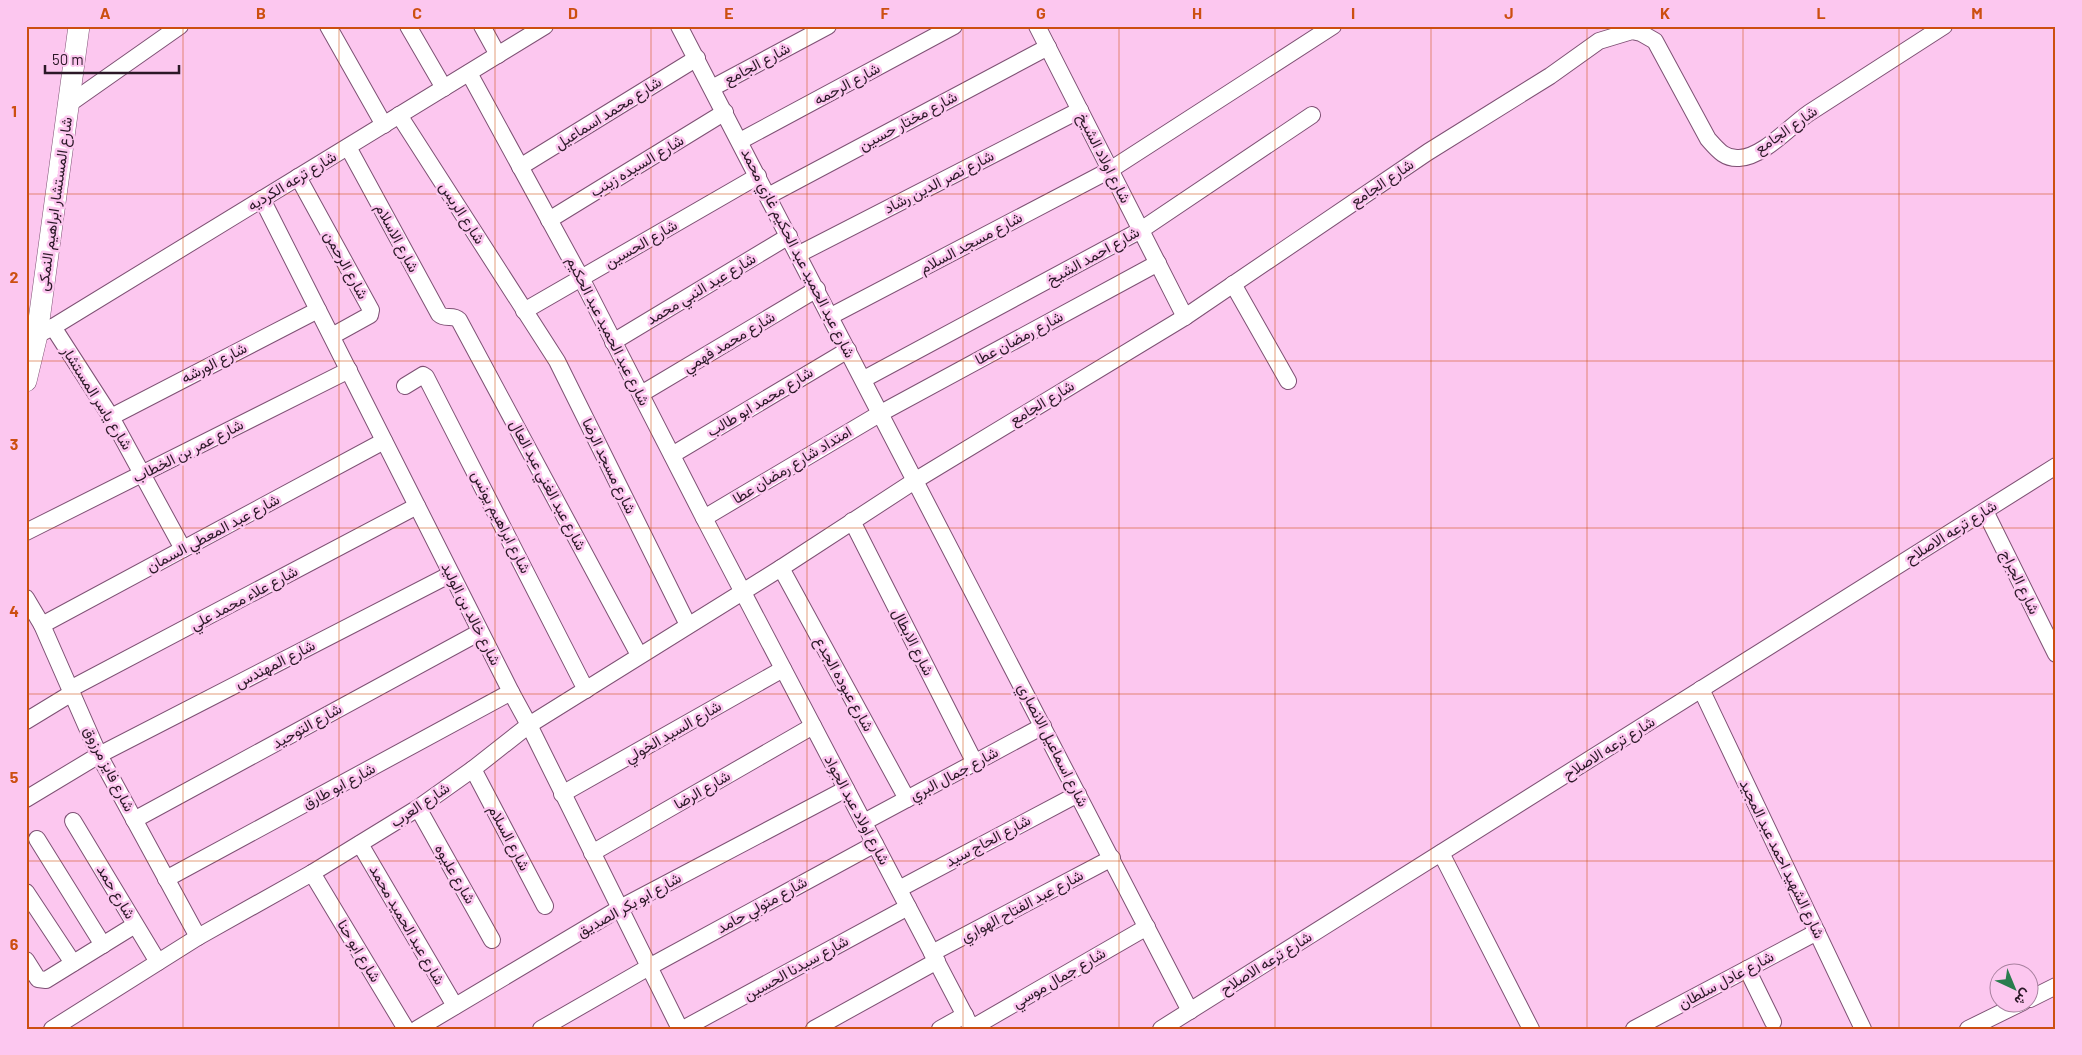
<svg xmlns="http://www.w3.org/2000/svg" width="2082" height="1055" font-family="Barlow,Vazirmatn,sans-serif">
<style>
.lines{fill:none;stroke-linecap:round;stroke-linejoin:round}
.minor-casing{stroke:#7e5174;stroke-width:18}
.tertiary-casing{stroke:#7e5174;stroke-width:22}
.minor{stroke:#fff;stroke-width:16}
.tertiary{stroke:#fff;stroke-width:21}
.grid{fill:none;stroke:#cc4f10;stroke-width:1;stroke-opacity:0.55}
.labels{text-anchor:middle;stroke-width:5;stroke-linejoin:round;paint-order:stroke}
.street-label{font-size:15px;fill:#2b1827;stroke:#fcc7ef}
.neatline{fill:none;stroke:#cc4f10;stroke-width:2}
.grid-label{font-size:16px;text-anchor:middle;font-weight:bold;fill:#cc4f10}
</style>
<rect width="100%" height="100%" fill="#fcc7ef"/>
<g class="lines">
<defs>
<g id="minor">
<polyline points="328,26 384,125"/>
<polyline points="408,26 444,88"/>
<polyline points="482,26 498,55"/>
<polyline points="679,26 1190,1011"/>
<polyline points="1037,26 1185,317"/>
<polyline points="469,73 581,278 704,518 972,1029"/>
<polyline points="712,88 828,26"/>
<polyline points="69,104 180,26"/>
<polyline points="399,115 557,361 688,625"/>
<polyline points="740,141 954,26"/>
<path d="M348 147 439 314C445 320 453 314 459 320L639 655"/>
<polyline points="520,167 697,58"/>
<polyline points="298,177 371,310 370,315 332,336"/>
<polyline points="768,196 1048,47"/>
<polyline points="262,199 511,692 529,725 680,1029"/>
<polyline points="549,220 725,112"/>
<polyline points="799,254 1080,110"/>
<polyline points="1233,284 1288,381"/>
<polyline points="524,311 758,176"/>
<polyline points="831,316 1110,170 1333,26"/>
<polyline points="53,327 111,417 183,549"/>
<polyline points="37,335 53,327 545,26"/>
<polyline points="613,342 789,236"/>
<polyline points="864,379 1141,230 1312,115"/>
<polyline points="405,386 423,375 426,377 586,690"/>
<polyline points="641,394 817,289"/>
<polyline points="111,417 318,310"/>
<polyline points="672,455 848,350"/>
<polyline points="1985,511 2056,654"/>
<polyline points="704,518 881,413 1158,263"/>
<polyline points="852,521 975,763"/>
<polyline points="26,532 349,370"/>
<polyline points="781,568 907,799"/>
<polyline points="26,598 42,625 99,755 198,937"/>
<polyline points="42,625 384,441"/>
<polyline points="70,689 417,506"/>
<polyline points="1701,689 1863,1029"/>
<polyline points="26,721 72,693"/>
<polyline points="473,769 545,906"/>
<polyline points="562,794 783,669"/>
<polyline points="26,799 99,755 451,574"/>
<polyline points="418,808 492,940"/>
<polyline points="134,820 480,632"/>
<polyline points="73,821 158,962"/>
<polyline points="864,822 1043,726"/>
<polyline points="37,839 103,945"/>
<polyline points="360,844 455,1006"/>
<polyline points="592,853 813,726"/>
<polyline points="1441,853 1531,1029"/>
<polyline points="312,873 406,1029"/>
<polyline points="166,879 511,692"/>
<polyline points="899,889 1078,794"/>
<polyline points="26,892 73,963"/>
<polyline points="932,953 1112,858"/>
<polyline points="26,960 38,979 46,980 135,925"/>
<polyline points="1747,969 1773,1022"/>
<polyline points="2030,999 2056,986"/>
<polyline points="972,1028 1147,927"/>
<path d="M52 1029 198 937 312 873 418 808 473 769 529 725 781 568 916 480 1185 317 1428 152 1550 76 1599 41 1632 31 1641 33 1655 41 1708 139C1717 149 1724 159 1739 158 1763 157 1789 127 1809 113 1854 84 1899 55 1944 26"/>
<polyline points="417,1029 620,908 846,789"/>
<polyline points="541,1029 649,967 875,844"/>
<polyline points="683,1029 908,907"/>
<polyline points="814,1029 937,961"/>
<polyline points="940,1029 965,1015"/>
<polyline points="1161,1029 2056,466"/>
<polyline points="1634,1029 1817,932"/>
<polyline points="1968,1029 2023,1002"/>
</g>
<polyline id="tertiary" points="26,381 37,335 79,26"/>
</defs>
<use href="#minor" class="minor-casing"/>
<use href="#tertiary" class="tertiary-casing"/>
<use href="#minor" class="minor"/>
<use href="#tertiary" class="tertiary"/>
</g>
<path class="grid" d="M183 26V1029M339 26V1029M495 26V1029M651 26V1029M807 26V1029M963 26V1029M1119 26V1029M1275 26V1029M1431 26V1029M1587 26V1029M1743 26V1029M1899 26V1029M26 194H2056M26 361H2056M26 528H2056M26 694H2056M26 861H2056"/>
<g class="labels">
<g class="street-label">
<text transform="translate(757 64) rotate(-28)" y="5">شارع الجامع</text>
<text transform="translate(847 84) rotate(-28)" y="5">شارع الرحمه</text>
<text transform="translate(608 113) rotate(-32)" y="5">شارع محمد اسماعيل</text>
<text transform="translate(908 121) rotate(-28)" y="5">شارع مختار حسين</text>
<text transform="translate(1786 130) rotate(-35)" y="5">شارع الجامع</text>
<text transform="translate(1104 158) rotate(63)" y="5">شارع اولاد الشيخ</text>
<text transform="translate(637 166) rotate(-31)" y="5">شارع السيده زينب</text>
<text transform="translate(292 181) rotate(-31)" y="5">شارع ترعه الكرديه</text>
<text transform="translate(939 182) rotate(-27)" y="5">شارع نصر الدين رشاد</text>
<text transform="translate(1382 183) rotate(-34)" y="5">شارع الجامع</text>
<text transform="translate(55 204) rotate(-82)" y="5">شارع المستشار ابراهيم النمكى</text>
<text transform="translate(462 213) rotate(57)" y="5">شارع الريس</text>
<text transform="translate(397 238) rotate(62)" y="5">شارع الاسلام</text>
<text transform="translate(971 243) rotate(-28)" y="5">شارع مسجد السلام</text>
<text transform="translate(641 244) rotate(-30)" y="5">شارع الحسين</text>
<text transform="translate(798 253) rotate(63)" y="5">شارع عبد الحميد عبد الحكيم غازي محمد</text>
<text transform="translate(1093 256) rotate(-29)" y="5">شارع احمد الشيخ</text>
<text transform="translate(346 265) rotate(61)" y="5">شارع الرحمن</text>
<text transform="translate(701 289) rotate(-31)" y="5">شارع عبد النبي محمد</text>
<text transform="translate(608 331) rotate(63)" y="5">شارع عبد الحميد عبد الحكيم</text>
<text transform="translate(1019 338) rotate(-28)" y="5">شارع رمضان عطا</text>
<text transform="translate(729 342) rotate(-31)" y="5">شارع محمد فهمي</text>
<text transform="translate(214 363) rotate(-27)" y="5">شارع الورشه</text>
<text transform="translate(97 398) rotate(58)" y="5">شارع ياسر المستشار</text>
<text transform="translate(760 402) rotate(-31)" y="5">شارع محمد ابو طالب</text>
<text transform="translate(1042 403) rotate(-31)" y="5">شارع الجامع</text>
<text transform="translate(188 451) rotate(-27)" y="5">شارع عمر بن الخطاب</text>
<text transform="translate(792 465) rotate(-31)" y="5">امتداد شارع رمضان عطا</text>
<text transform="translate(609 466) rotate(64)" y="5">شارع مسجد الرضا</text>
<text transform="translate(548 485) rotate(62)" y="5">شارع عبد الغني عبد العال</text>
<text transform="translate(501 522) rotate(63)" y="5">شارع ابراهيم يونس</text>
<text transform="translate(1951 532) rotate(-32)" y="5">شارع ترعه الاصلاح</text>
<text transform="translate(213 533) rotate(-28)" y="5">شارع عبد المعطي السمان</text>
<text transform="translate(2020 582) rotate(64)" y="5">شارع الجراج</text>
<text transform="translate(244 598) rotate(-28)" y="5">شارع علاء محمد علي</text>
<text transform="translate(471 614) rotate(63)" y="5">شارع خالد بن الوليد</text>
<text transform="translate(913 642) rotate(63)" y="5">شارع الابطال</text>
<text transform="translate(275 664) rotate(-27)" y="5">شارع المهندس</text>
<text transform="translate(844 684) rotate(61)" y="5">شارع عبوده الجدع</text>
<text transform="translate(307 726) rotate(-29)" y="5">شارع التوحيد</text>
<text transform="translate(673 732) rotate(-30)" y="5">شارع السيد الخولي</text>
<text transform="translate(1053 745) rotate(63)" y="5">شارع اسماعيل الانصاري</text>
<text transform="translate(1609 748) rotate(-32)" y="5">شارع ترعه الاصلاح</text>
<text transform="translate(109 769) rotate(63)" y="5">شارع فايز مرزوق</text>
<text transform="translate(954 774) rotate(-28)" y="5">شارع جمال البري</text>
<text transform="translate(339 786) rotate(-28)" y="5">شارع ابو طارق</text>
<text transform="translate(702 790) rotate(-30)" y="5">شارع الرضا</text>
<text transform="translate(420 805) rotate(-34)" y="5">شارع العرب</text>
<text transform="translate(857 810) rotate(62)" y="5">شارع اولاد عبد الجواد</text>
<text transform="translate(509 838) rotate(62)" y="5">شارع السلام</text>
<text transform="translate(988 841) rotate(-28)" y="5">شارع الحاج سيد</text>
<text transform="translate(1782 859) rotate(64)" y="5">شارع الشهيد احمد عبد المجيد</text>
<text transform="translate(455 874) rotate(60)" y="5">شارع عليوه</text>
<text transform="translate(116 892) rotate(59)" y="5">شارع حمد</text>
<text transform="translate(629 905) rotate(-29)" y="5">شارع ابو بكر الصديق</text>
<text transform="translate(762 905) rotate(-29)" y="5">شارع متولي حامد</text>
<text transform="translate(1022 906) rotate(-28)" y="5">شارع عبد الفتاح الهواري</text>
<text transform="translate(407 925) rotate(60)" y="5">شارع عبد الحميد محمد</text>
<text transform="translate(359 951) rotate(59)" y="5">شارع ابو حنا</text>
<text transform="translate(1266 963) rotate(-32)" y="5">شارع ترعه الاصلاح</text>
<text transform="translate(796 968) rotate(-29)" y="5">شارع سيدنا الحسين</text>
<text transform="translate(1059 978) rotate(-30)" y="5">شارع جمال موسي</text>
<text transform="translate(1726 980) rotate(-28)" y="5">شارع عادل سلطان</text>
</g>
</g>
<rect width="2082" height="1055" fill="none" stroke="#fcc7ef" stroke-width="55"/>
<g transform="translate(2014 988) rotate(136)"><circle r="24" fill="#fcc7ef" stroke="#a8819f"/>
<path d="M0-4L9 19L0 12L-9 19Z" fill="#2a7c4e"/>
<text y="-8" font-size="14" font-weight="bold" text-anchor="middle" fill="#2b1827">ش</text>
</g>
<path d="M45 65v8h134v-8" fill="none" stroke="#2b1827" stroke-width="2.5"/>
<text x="52" y="65" font-size="15" fill="#2b1827" stroke="#fcc7ef" stroke-width="4" paint-order="stroke">50 m</text>
<rect x="28" y="28" width="2026" height="1000" class="neatline"/>
<g class="grid-label">
<text x="105" y="19">A</text>
<text x="261" y="19">B</text>
<text x="417" y="19">C</text>
<text x="573" y="19">D</text>
<text x="729" y="19">E</text>
<text x="885" y="19">F</text>
<text x="1041" y="19">G</text>
<text x="1197" y="19">H</text>
<text x="1353" y="19">I</text>
<text x="1509" y="19">J</text>
<text x="1665" y="19">K</text>
<text x="1821" y="19">L</text>
<text x="1977" y="19">M</text>
<text x="14" y="117">1</text>
<text x="14" y="283">2</text>
<text x="14" y="450">3</text>
<text x="14" y="617">4</text>
<text x="14" y="783">5</text>
<text x="14" y="950">6</text>
</g>
</svg>
